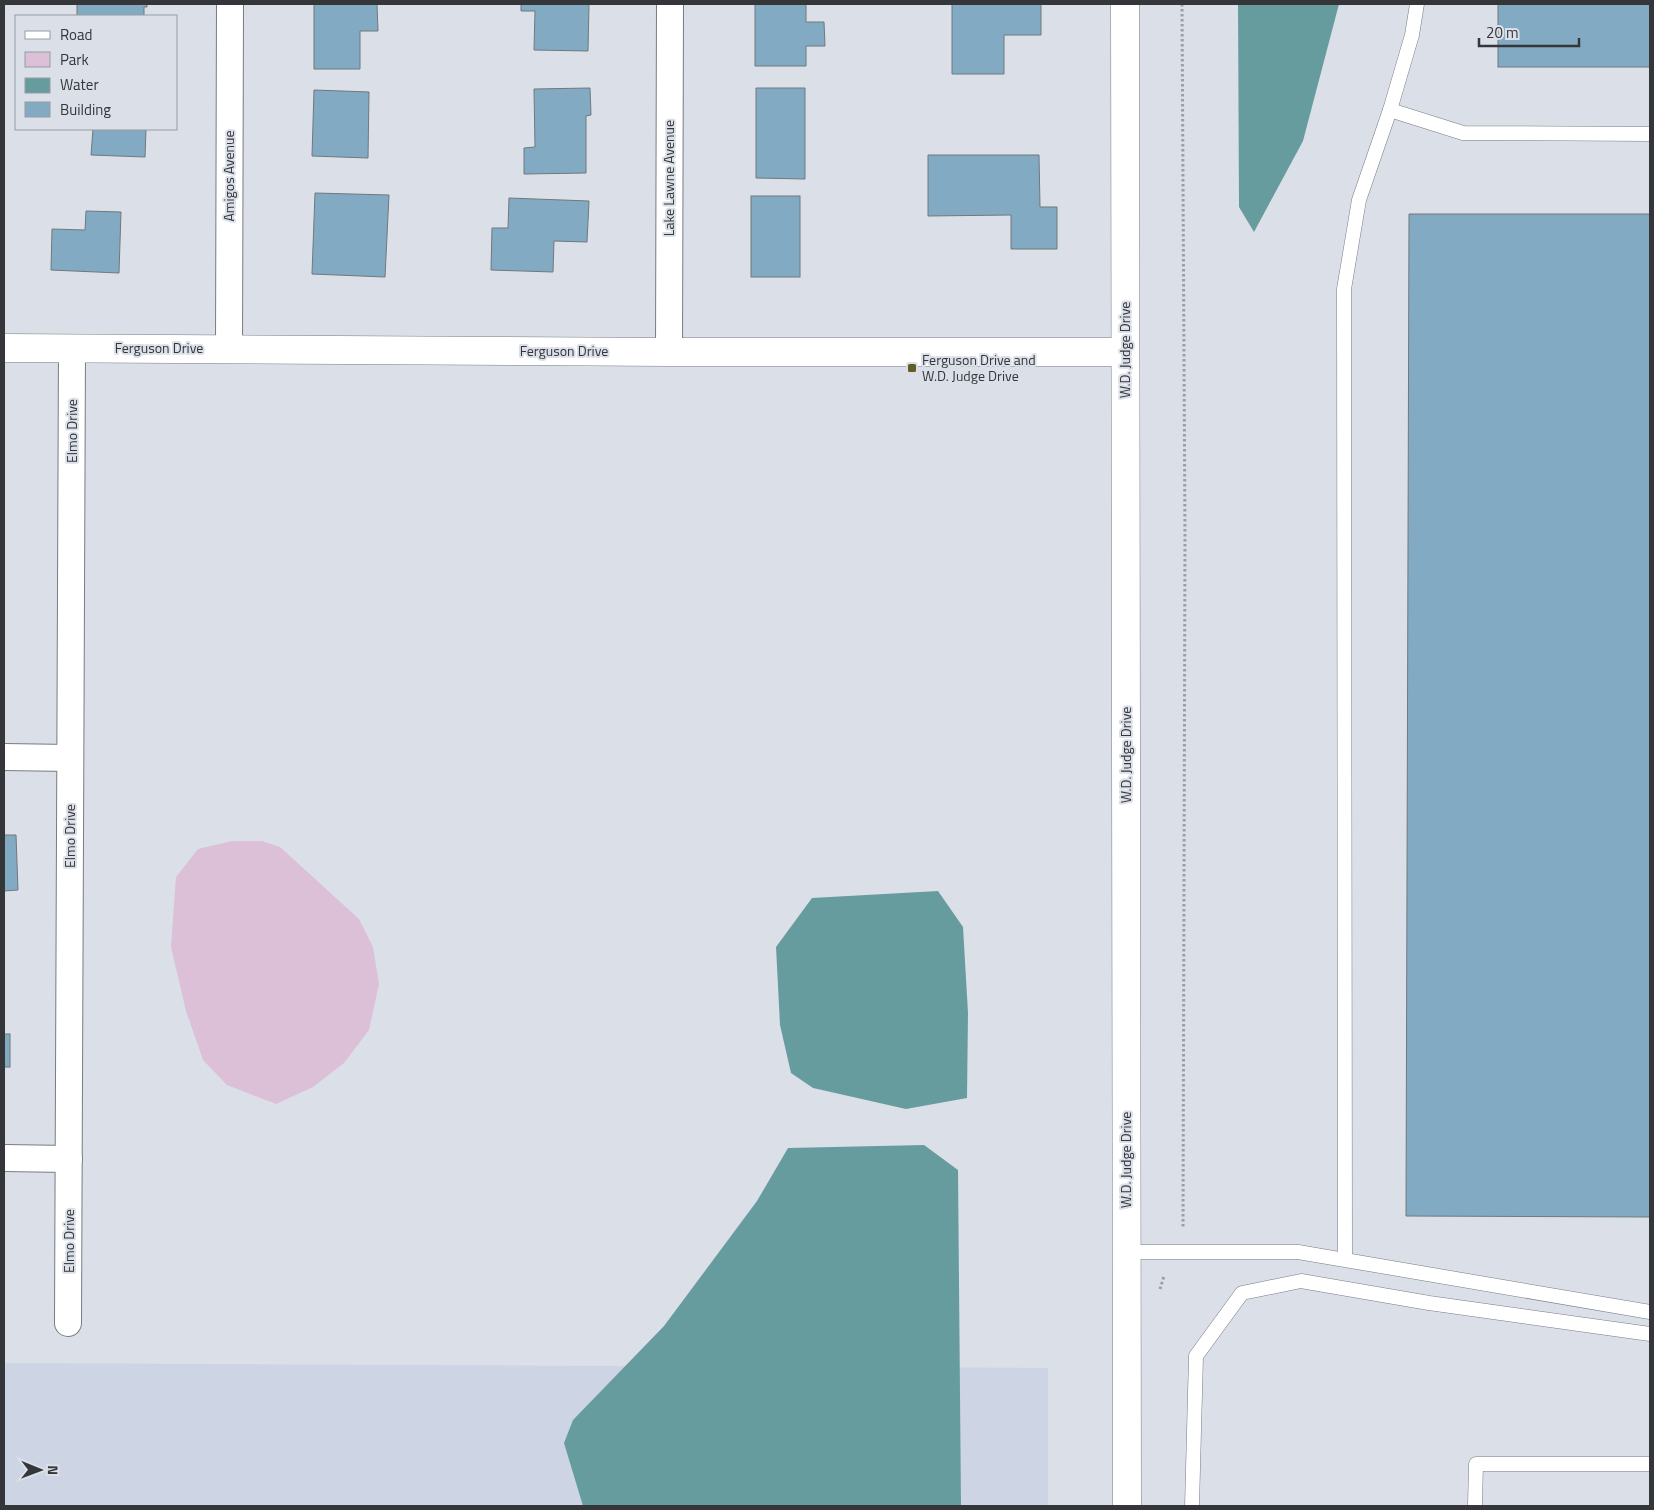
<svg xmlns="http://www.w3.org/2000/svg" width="1654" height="1510" font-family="'Titillium Web',sans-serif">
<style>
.built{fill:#cdd4e3}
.green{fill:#dcc0d7}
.water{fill:#679c9f}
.building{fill:#82abc3;stroke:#70787d}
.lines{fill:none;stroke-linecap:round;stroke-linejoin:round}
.service-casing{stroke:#787c83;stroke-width:15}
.minor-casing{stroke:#787c83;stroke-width:28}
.tertiary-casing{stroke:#787c83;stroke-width:29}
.path{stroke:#9b9fa5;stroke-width:3;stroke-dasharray:2.5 2.5;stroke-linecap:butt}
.service{stroke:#fff;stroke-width:14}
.minor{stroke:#fff;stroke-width:26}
.tertiary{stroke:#fff;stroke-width:28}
.poi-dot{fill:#615c28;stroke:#dbdfe8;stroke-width:2}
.labels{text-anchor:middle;stroke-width:4;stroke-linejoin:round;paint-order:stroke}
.street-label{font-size:14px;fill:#343639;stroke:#dbdfe8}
.poi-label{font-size:14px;fill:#343639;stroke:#dbdfe8;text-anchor:start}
</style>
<rect width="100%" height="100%" fill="#dbdfe8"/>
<polygon class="built" points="4,1363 1048,1368 1048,1506 4,1506"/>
<polygon class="green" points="232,841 262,841 280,847 359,919 373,947 379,984 369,1030 344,1063 313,1087 276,1104 227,1085 203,1060 186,1011 171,947 176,877 198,849"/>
<g class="water">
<polygon points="1238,4 1339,4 1303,141 1254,232 1239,207"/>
<polygon points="938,891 963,927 968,1013 967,1098 906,1109 813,1088 791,1073 780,1025 776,947 812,898"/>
<polygon points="924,1145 958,1170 961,1506 583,1506 564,1443 573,1420 664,1326 757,1201 788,1148"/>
</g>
<g class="building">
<polygon points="77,4 147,4 147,7 144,7 144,16 77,16"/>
<polygon points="314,4 377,4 378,31 360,31 360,69 314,69"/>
<polygon points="521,4 589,4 588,51 534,50 535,11 521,11"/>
<polygon points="755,4 806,4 806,22 824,22 825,46 806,46 806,66 755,66"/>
<polygon points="952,4 1041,4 1041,35 1004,35 1004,74 952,74"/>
<rect x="1498" y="4" width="152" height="63"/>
<polygon points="590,88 591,115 586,116 586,173 524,174 524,148 535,147 534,89"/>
<polygon points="756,88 805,88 805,179 756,178"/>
<polygon points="314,90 369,92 368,158 312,156"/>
<polygon points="93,129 146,129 145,157 91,155"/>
<polygon points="928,155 1039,155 1040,207 1057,207 1057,249 1011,249 1011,215 928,216"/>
<polygon points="315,193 389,195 385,277 312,274"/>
<rect x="751" y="196" width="49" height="81"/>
<polygon points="509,198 589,201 587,242 554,241 553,272 491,270 492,228 508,228"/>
<polygon points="86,211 121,212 119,273 51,270 52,229 85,230"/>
<polygon points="1409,214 1650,214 1650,1217 1406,1216"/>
<polygon points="4,835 16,835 18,890 4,891"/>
<rect x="4" y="1034" width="6" height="33"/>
</g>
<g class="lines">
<defs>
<g id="service">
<polyline points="1390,110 1463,133 1650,134"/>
<polyline points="1126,1252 1298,1252 1650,1312"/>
<polyline points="1345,1259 1344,289 1359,200 1390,110 1412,35 1417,4"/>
<polyline points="1192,1506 1196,1356 1242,1293 1301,1281 1429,1303 1650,1334"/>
<polyline points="1475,1506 1476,1464 1650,1464"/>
</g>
<g id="minor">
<polyline points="229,349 230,4"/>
<polyline points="669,352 670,4"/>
<polyline points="4,757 70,758"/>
<polyline points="4,1158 69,1159"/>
<polyline points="68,1323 72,348"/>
</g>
<g id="tertiary">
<polyline points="1125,4 1127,1506"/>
<polyline points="4,348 669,352 1125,352"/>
</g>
</defs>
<use href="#service" class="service-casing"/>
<use href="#minor" class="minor-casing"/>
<use href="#tertiary" class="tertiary-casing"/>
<g class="path">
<polyline points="1182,4 1185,536 1183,1228"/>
<polyline points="1160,1289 1164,1276"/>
</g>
<use href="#service" class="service"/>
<use href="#minor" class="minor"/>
<use href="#tertiary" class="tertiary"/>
</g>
<rect class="poi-dot" x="907" y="363" width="10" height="10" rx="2.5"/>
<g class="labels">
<g class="street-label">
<text transform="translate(229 176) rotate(-90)" y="5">Amigos Avenue</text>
<text transform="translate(669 178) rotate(-90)" y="5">Lake Lawne Avenue</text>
<text x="159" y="353">Ferguson Drive</text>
<text transform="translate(1125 350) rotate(-90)" y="5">W.D. Judge Drive</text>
<text x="564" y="356">Ferguson Drive</text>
<text transform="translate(72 431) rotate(-90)" y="5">Elmo Drive</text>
<text transform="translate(1126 755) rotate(-90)" y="5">W.D. Judge Drive</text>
<text transform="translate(70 836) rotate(-90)" y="5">Elmo Drive</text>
<text transform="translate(1126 1160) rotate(-90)" y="5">W.D. Judge Drive</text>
<text transform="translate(69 1241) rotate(-90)" y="5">Elmo Drive</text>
</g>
<g class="poi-label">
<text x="922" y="365">Ferguson Drive and<tspan x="922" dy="16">W.D. Judge Drive</tspan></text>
</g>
</g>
<rect width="1654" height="1510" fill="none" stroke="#343639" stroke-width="10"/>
<rect x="15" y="15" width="162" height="115" fill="#dbdfe8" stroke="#989ba2"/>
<rect x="25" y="31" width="25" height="8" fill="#ffffff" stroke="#989ba2"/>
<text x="60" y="40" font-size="15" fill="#343639">Road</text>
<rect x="25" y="52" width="25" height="15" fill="#dcc0d7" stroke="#989ba2"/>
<text x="60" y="65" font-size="15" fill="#343639">Park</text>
<rect x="25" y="78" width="25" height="15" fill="#679c9f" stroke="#989ba2"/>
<text x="60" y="90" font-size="15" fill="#343639">Water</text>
<rect x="25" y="102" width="25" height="15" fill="#82abc3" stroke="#989ba2"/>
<text x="60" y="115" font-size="15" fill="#343639">Building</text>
<g transform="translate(40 1470) rotate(91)" stroke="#dbdfe8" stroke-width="4" paint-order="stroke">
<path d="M0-4L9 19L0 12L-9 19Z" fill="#343639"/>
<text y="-8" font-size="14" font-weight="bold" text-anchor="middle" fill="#343639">N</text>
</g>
<path d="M1479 38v8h100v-8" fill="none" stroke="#343639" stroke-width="2.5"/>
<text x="1486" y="38" font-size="15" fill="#343639" stroke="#dbdfe8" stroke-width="4" paint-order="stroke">20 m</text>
</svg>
